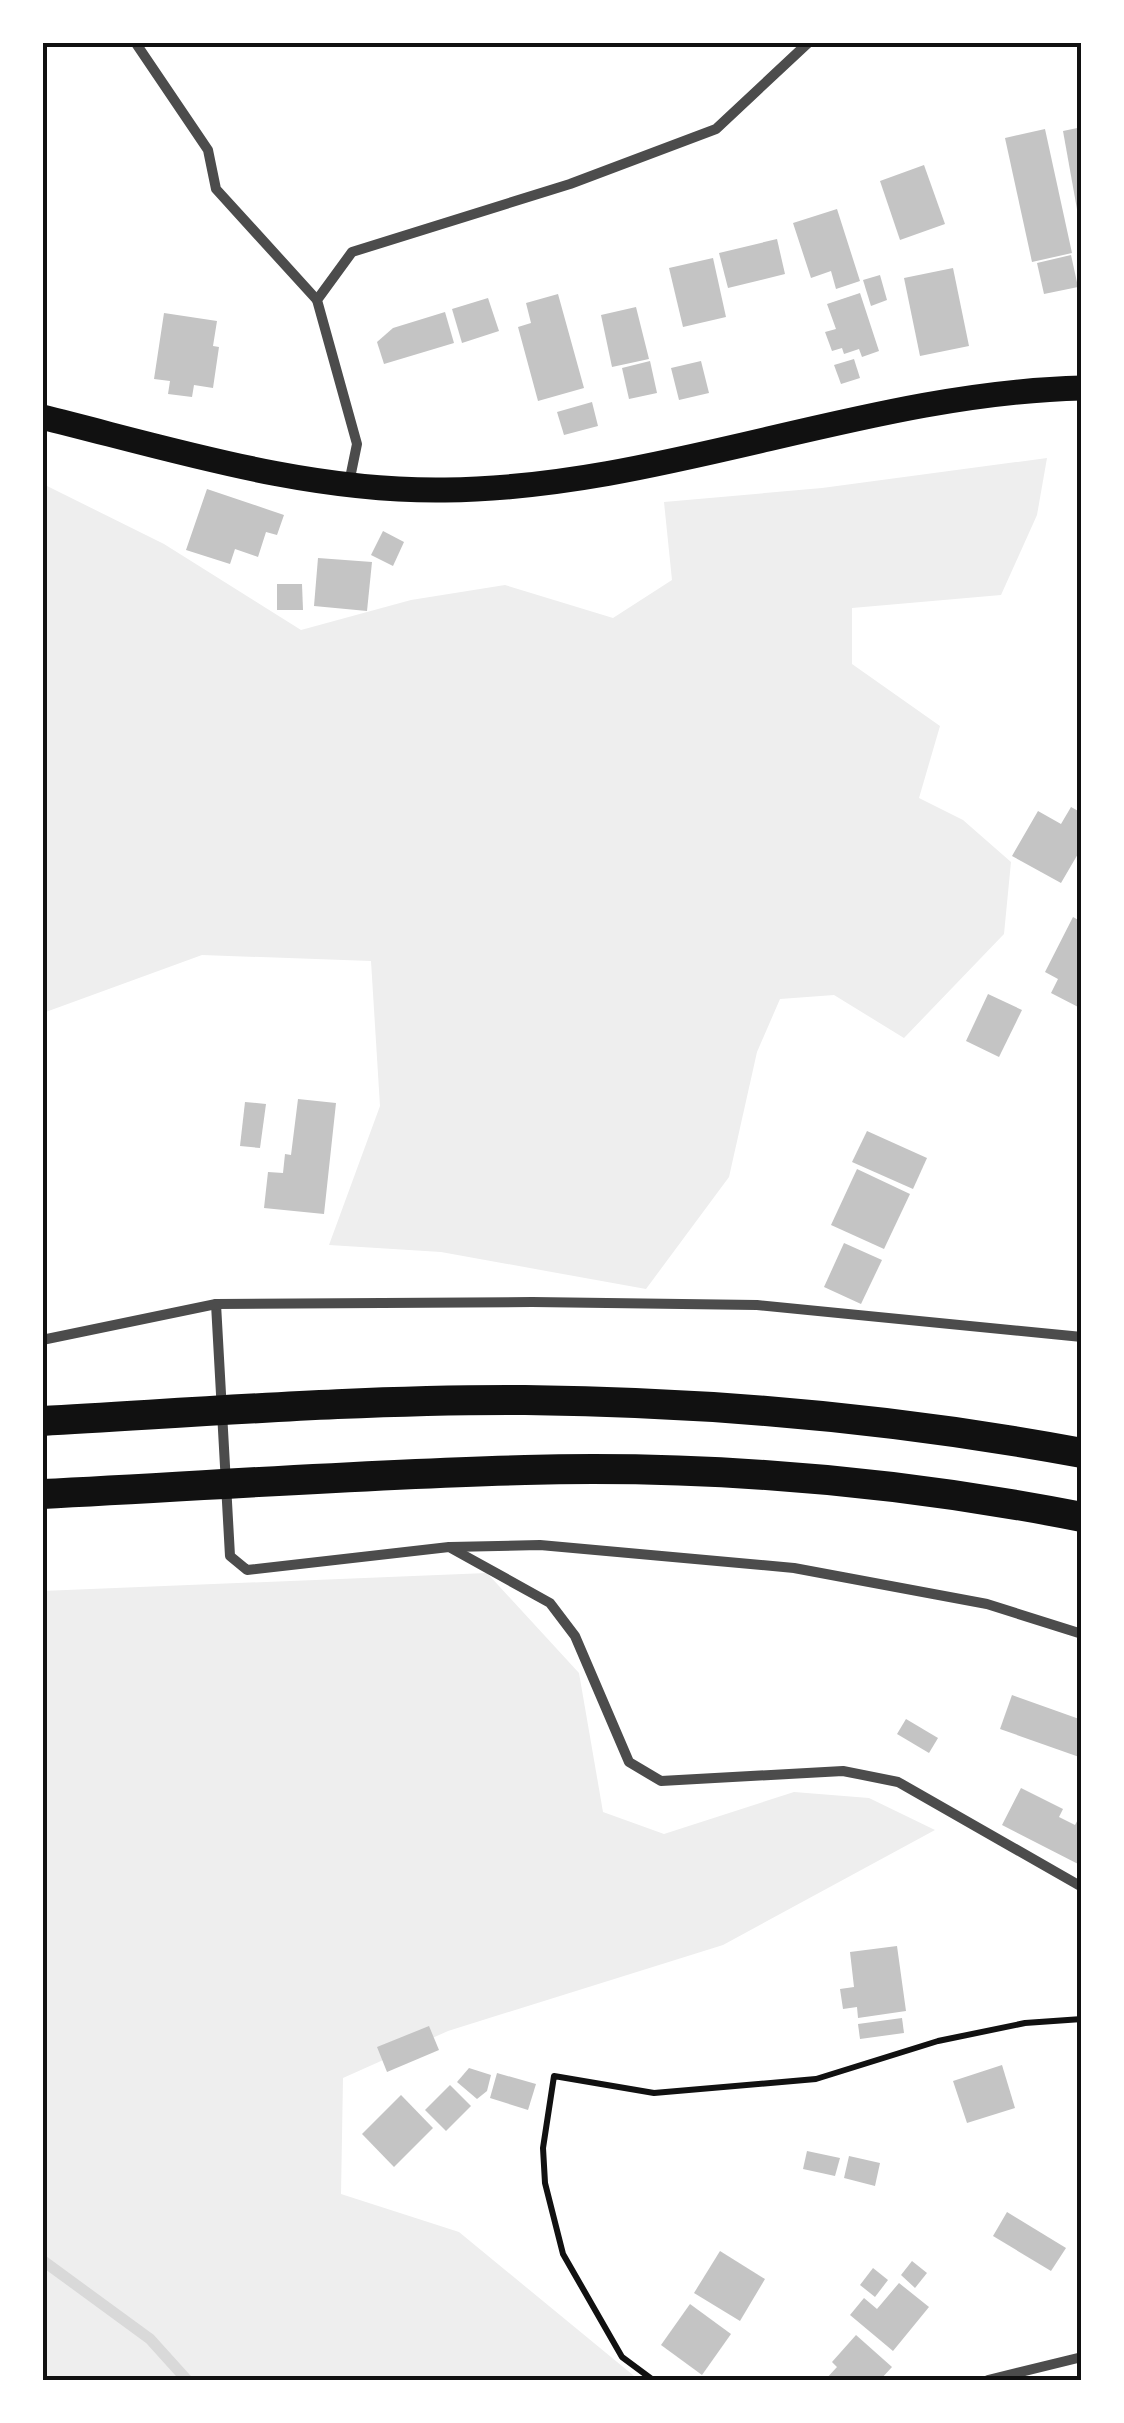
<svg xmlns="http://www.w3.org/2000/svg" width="1124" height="2423" font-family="Commissioner,sans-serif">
  <rect width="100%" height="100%" fill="#fff"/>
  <g fill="#eee">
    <path d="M1047,458L1037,515L1001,595L852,608V664L940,726L919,798L963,820L1011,862L1004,934L904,1038L834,995L780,999L757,1052L729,1177L646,1289L441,1252L329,1245L380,1106L371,961L202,955L43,1013V484L164,544L301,630L411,600L505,585L613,618L672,580L664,502L822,488Z"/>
    <path d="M487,1573L579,1673L603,1812L664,1834L794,1792L869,1798L935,1830L723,1945L448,2031L343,2078L341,2194L459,2232L639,2380H43L42,1591Z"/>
  </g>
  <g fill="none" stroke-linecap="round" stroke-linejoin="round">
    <path stroke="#d9d9d9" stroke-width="11" d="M42,2260L150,2339L187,2380"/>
  </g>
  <g fill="#c4c4c4">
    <path d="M1082,127V225L1080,226L1063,131Z"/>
    <path d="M1045,129L1072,253L1032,262L1005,138Z"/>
    <path d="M924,165L945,224L900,240L880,181Z"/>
    <path d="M837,209L860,281L836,289L831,271L811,278L793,223Z"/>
    <path d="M777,239L785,274L728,288L719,253Z"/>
    <path d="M1071,255L1078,287L1044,294L1037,263Z"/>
    <path d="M713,258L726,317L683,327L669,268Z"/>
    <path d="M953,268L969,346L920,356L904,278Z"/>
    <path d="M880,275L887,300L871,306L863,280Z"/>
    <path d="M860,293L879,351L862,357L859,349L844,354L842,348L832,351L825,332L836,329L827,304Z"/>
    <path d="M558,294L584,388L538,401L518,327L531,323L526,303Z"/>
    <path d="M488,298L499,331L462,343L452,309Z"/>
    <path d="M636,307L649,359L612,367L601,315Z"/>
    <path d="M445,312L454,343L384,364L377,342L393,328Z"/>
    <path d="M164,313L217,321L213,346L219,347L213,388L194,385L192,397L168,394L170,381L154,379Z"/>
    <path d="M854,359L860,378L841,384L834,365Z"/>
    <path d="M650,361L657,393L629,399L622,368Z"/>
    <path d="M701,361L709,393L679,400L671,368Z"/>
    <path d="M592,402L598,426L564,435L557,412Z"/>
    <path d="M207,489L284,515L277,535L266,532L258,557L235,549L230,564L186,550Z"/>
    <path d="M383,531L404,542L393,566L371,555Z"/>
    <path d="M318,558L372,562L367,611L314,606Z"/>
    <path d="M277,584H302L303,610H277Z"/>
    <path d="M1071,807L1082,813V847L1061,883L1012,856L1038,811L1061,824Z"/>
    <path d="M1073,917L1082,922V1009L1051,993L1058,979L1045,972Z"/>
    <path d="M988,994L1022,1010L999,1057L966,1041Z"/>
    <path d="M298,1099L336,1103L324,1214L264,1208L268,1172L283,1173L285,1154L291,1155Z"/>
    <path d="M245,1102L266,1104L260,1148L240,1146Z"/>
    <path d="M867,1131L927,1158L913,1189L852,1162Z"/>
    <path d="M857,1169L910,1194L884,1249L831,1225Z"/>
    <path d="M844,1243L882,1260L861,1304L824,1287Z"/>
    <path d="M1012,1695L1082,1720V1758L1000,1729Z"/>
    <path d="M906,1719L938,1738L929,1753L897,1734Z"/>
    <path d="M1021,1788L1063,1809L1059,1817L1075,1825L1082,1812V1866L1002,1825Z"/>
    <path d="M897,1946L906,2011L858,2018L857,2007L843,2009L840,1989L854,1987L850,1952Z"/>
    <path d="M902,2018L904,2033L860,2039L858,2024Z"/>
    <path d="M429,2026L439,2050L387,2072L377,2047Z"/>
    <path d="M1002,2065L1015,2108L967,2123L953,2081Z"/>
    <path d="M469,2068L491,2075L487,2091L477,2099L457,2082Z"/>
    <path d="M497,2073L536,2084L528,2110L490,2098Z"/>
    <path d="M450,2085L471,2106L446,2131L425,2110Z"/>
    <path d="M401,2095L433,2128L394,2167L362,2134Z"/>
    <path d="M807,2151L840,2158L835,2176L803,2169Z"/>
    <path d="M849,2156L880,2163L875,2186L844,2178Z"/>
    <path d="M1007,2212L1066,2248L1051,2271L993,2236Z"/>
    <path d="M720,2251L765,2279L740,2321L694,2293Z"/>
    <path d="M912,2261L927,2273L915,2288L901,2275Z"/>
    <path d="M873,2268L888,2280L875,2297L860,2285Z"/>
    <path d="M899,2283L929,2307L893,2351L850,2315L864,2298L877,2309Z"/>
    <path d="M690,2304L731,2334L702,2375L661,2345Z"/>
    <path d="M856,2335L892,2367L880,2380H825L837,2367L832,2362Z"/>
  </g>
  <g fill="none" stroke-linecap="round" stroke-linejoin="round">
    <path stroke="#111" stroke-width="6" d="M653,2380L622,2357L563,2254L545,2183L543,2148L554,2076L654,2093L816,2079L938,2041L1025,2023L1082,2019"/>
    <g stroke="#4c4c4c" stroke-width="10">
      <path d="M135,42L208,150L216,189L317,300"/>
      <path d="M349,483L357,444L317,300L352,252L570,184L716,129L809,42"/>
      <path d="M216,1304L230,1556L247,1570L449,1547L550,1603L575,1636L629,1762L661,1781L843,1771L898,1782L1082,1887"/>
      <path d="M42,1340L216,1304L532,1302L757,1305L1082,1337"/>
      <path d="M450,1547L540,1545L794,1568L987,1604L1082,1634"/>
      <path d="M988,2380L1082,2357"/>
    </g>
    <path stroke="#111" stroke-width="25" d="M42,417C175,450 307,492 445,490C661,488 866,393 1082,388"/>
    <g stroke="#111" stroke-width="30">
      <path d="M42,1421C203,1412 364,1399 525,1400C710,1402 900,1419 1082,1453"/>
      <path d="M42,1494C203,1486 365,1474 525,1470C711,1465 899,1481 1082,1517"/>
    </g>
  </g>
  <rect width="1124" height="2423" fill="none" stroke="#ffffff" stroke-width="90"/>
  <rect x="45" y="45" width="1034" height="2333" fill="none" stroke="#111" stroke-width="4"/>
</svg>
